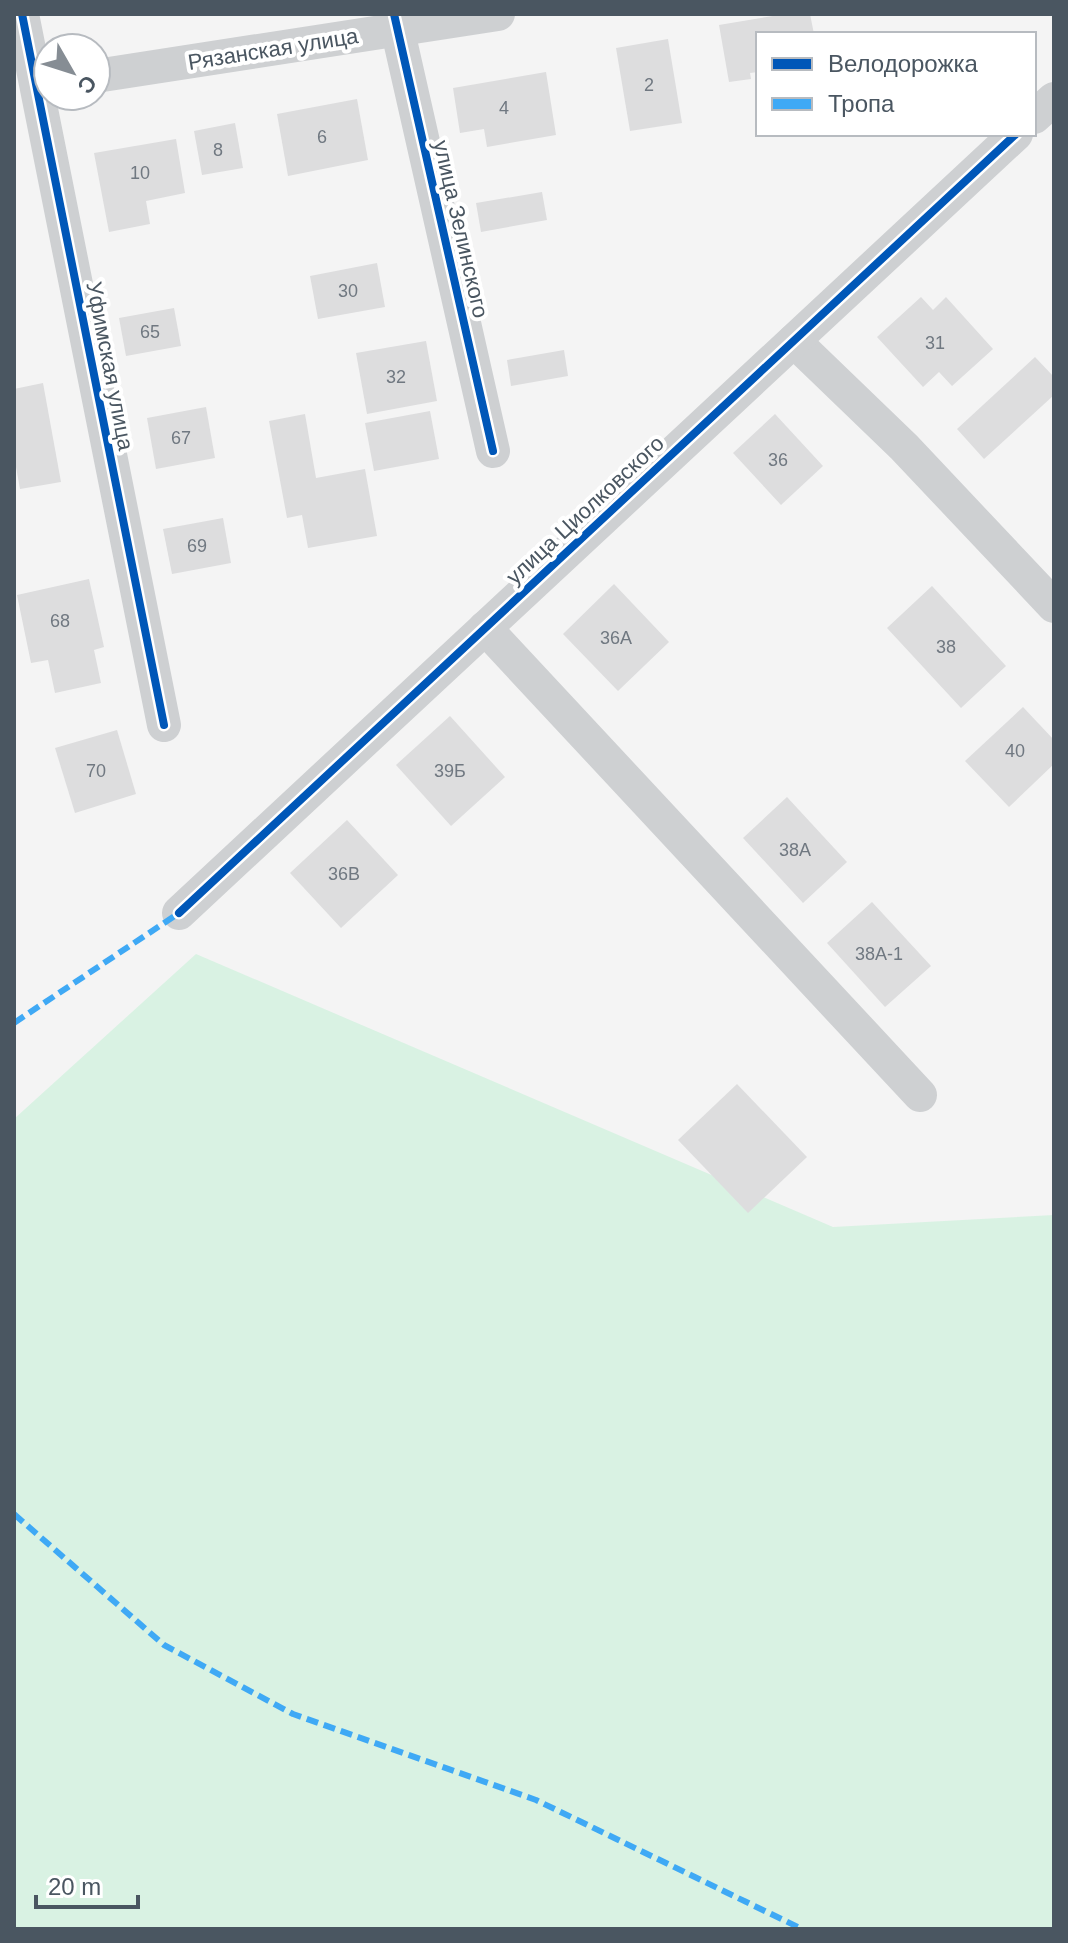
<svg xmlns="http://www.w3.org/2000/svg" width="1068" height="1943" font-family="Arial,sans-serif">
  <rect width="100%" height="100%" fill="#f4f4f4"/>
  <path fill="#d9f2e3" d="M196,954L833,1227L1054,1215V1929H14V1119Z"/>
  <g fill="#ddddde">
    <path d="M785,14H810L814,34H758V72L750,73L751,79L729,82L719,25Z"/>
    <path d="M668,39L682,123L630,131L616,48Z"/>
    <path d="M546,72L556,135L487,147L484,129L460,133L453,88Z"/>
    <path d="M357,99L368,160L288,176L277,114Z"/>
    <path d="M235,123L243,168L202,175L194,131Z"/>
    <path d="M176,139L185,193L146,201L150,224L109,232L94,153Z"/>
    <path d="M542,192L547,220L481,232L476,203Z"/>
    <path d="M377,263L385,307L318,319L310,276Z"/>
    <path d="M921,297L933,310L946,297L993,349L952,386L939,372L923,387L877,337Z"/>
    <path d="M174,308L181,346L126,356L119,318Z"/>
    <path d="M426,341L437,401L367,414L356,353Z"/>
    <path d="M564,350L568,376L511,386L507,360Z"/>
    <path d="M1035,357L1054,377V395L984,459L957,429Z"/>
    <path d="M43,383L61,482L20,489L14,456V389Z"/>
    <path d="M206,407L215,458L156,469L147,418Z"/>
    <path d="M430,411L439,459L374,471L365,423Z"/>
    <path d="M305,414L316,478L365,469L377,536L308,548L302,515L287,518L269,421Z"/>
    <path d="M775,414L823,466L781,505L733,453Z"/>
    <path d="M223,518L231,563L172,574L163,529Z"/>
    <path d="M89,579L104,647L94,650L101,683L55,693L48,660L31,663L17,595Z"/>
    <path d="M614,584L669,642L618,691L563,634Z"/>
    <path d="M932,586L1006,666L961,708L887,628Z"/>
    <path d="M1023,707L1054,740V764L1009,807L965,761Z"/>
    <path d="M450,716L505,777L451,826L396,765Z"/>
    <path d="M117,730L136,794L75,813L55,748Z"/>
    <path d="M787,797L847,862L803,903L743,838Z"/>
    <path d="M347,820L398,875L341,928L290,873Z"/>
    <path d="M872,902L931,966L885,1007L827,943Z"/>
    <path d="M737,1084L807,1157L748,1213L678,1140Z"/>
  </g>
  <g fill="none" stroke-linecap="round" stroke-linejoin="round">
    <g stroke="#ced0d2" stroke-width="34">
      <path d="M22,14L164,725"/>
      <path d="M394,14L493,451"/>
      <path d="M96,76L498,14"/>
      <path d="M1034,117L1054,99"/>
      <path d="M794,341L904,447L1054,606"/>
      <path d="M485,628L920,1095"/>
      <path d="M179,913L1016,134"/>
    </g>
    <g stroke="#3fa9f5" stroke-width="6" stroke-dasharray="12 6" stroke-linecap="butt">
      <path d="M14,1023L179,913"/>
      <path d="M14,1514L164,1645L293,1714L536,1800L802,1929"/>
    </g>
    <defs>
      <g id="cycleway">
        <path d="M22,14L164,725"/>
        <path d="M394,14L493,451"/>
        <path d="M179,913L1016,134"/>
      </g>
    </defs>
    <use href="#cycleway" stroke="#fff" stroke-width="13"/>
    <use href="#cycleway" stroke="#0057b8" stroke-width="8"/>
  </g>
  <g text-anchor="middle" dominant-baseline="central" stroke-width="8" stroke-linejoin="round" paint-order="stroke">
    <g font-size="18" fill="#707881">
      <text x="649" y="85">2</text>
      <text x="504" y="108">4</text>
      <text x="322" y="137">6</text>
      <text x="218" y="150">8</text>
      <text x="140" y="173">10</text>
      <text x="348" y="291">30</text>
      <text x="150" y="332">65</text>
      <text x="935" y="343">31</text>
      <text x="396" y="377">32</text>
      <text x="181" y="438">67</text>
      <text x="778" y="460">36</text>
      <text x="197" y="546">69</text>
      <text x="60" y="621">68</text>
      <text x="616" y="638">36А</text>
      <text x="946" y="647">38</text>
      <text x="1015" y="751">40</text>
      <text x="96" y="771">70</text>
      <text x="450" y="771">39Б</text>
      <text x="795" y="850">38А</text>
      <text x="344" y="874">36В</text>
      <text x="879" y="954">38А-1</text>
    </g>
    <g font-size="22" fill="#4a5661" stroke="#fff">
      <text transform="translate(273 49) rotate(-9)">Рязанская улица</text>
      <text transform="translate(461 229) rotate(77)">улица Зелинского</text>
      <text transform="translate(110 366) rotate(79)">Уфимская улица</text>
      <text transform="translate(585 510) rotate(-43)">улица Циолковского</text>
    </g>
  </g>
  <rect width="1068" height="1943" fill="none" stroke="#4a5661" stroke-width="32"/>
  <rect x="756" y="32" width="280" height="104" fill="#ffffff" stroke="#b7bbc0" stroke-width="2"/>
  <rect x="772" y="58" width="40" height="12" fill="#0057b8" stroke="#b7bbc0" stroke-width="2"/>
  <text x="828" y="72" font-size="24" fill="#4a5661">Велодорожка</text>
  <rect x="772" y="98" width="40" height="12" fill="#3fa9f5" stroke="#b7bbc0" stroke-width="2"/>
  <text x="828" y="112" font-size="24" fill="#4a5661">Тропа</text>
  <g transform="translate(72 72) rotate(129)"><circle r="38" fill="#ffffff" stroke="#b7bbc0" stroke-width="2"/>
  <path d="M0-6L14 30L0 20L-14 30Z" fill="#868d94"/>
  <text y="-12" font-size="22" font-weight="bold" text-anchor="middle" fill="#4a5661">С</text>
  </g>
  <path d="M36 1895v12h102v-12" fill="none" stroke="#4a5661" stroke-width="4"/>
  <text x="48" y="1895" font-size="24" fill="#4a5661" stroke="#ffffff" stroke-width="6" paint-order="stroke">20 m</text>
</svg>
